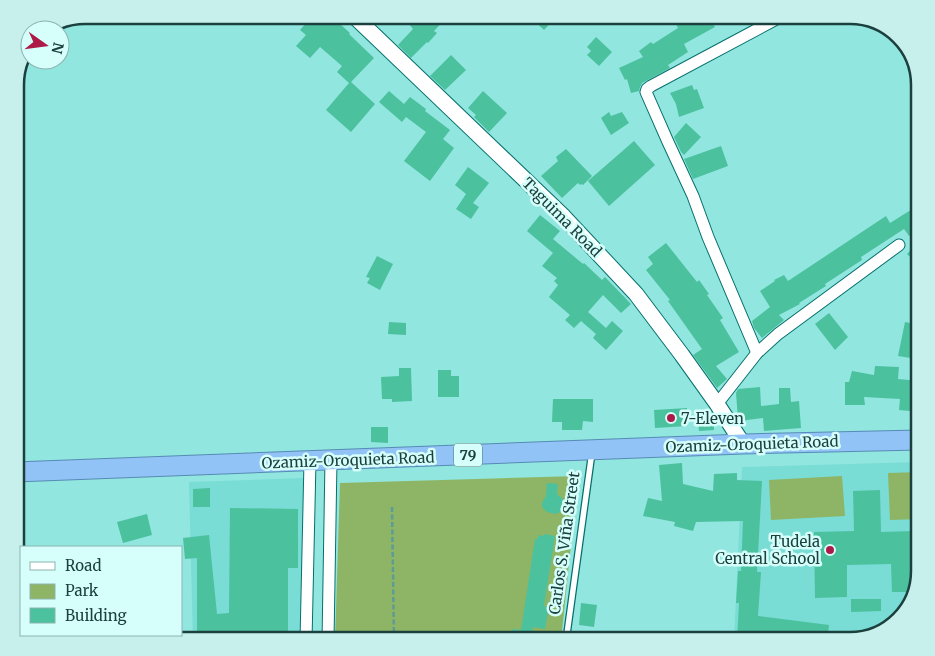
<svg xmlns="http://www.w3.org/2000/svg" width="935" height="656" font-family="Merriweather,serif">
  <rect width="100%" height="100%" fill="#91e6e0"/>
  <g fill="#79dcd5">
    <path d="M920,462V572L906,614L881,634L850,641H734L742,467Z"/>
    <path d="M304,478V641H193L189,482Z"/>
  </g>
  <g fill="#8eb565">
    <path d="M920,472V519L890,520L888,473Z"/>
    <path d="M578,476L561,641H335L340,483Z"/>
    <path d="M842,476L845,516L771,520L769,480Z"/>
  </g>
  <g fill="#4cc19e">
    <path d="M313,15H330L350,33L349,34L374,58L351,82L375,104L351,132L326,110L349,83L337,72L342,66L320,47L310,58L296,46L306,35L300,30Z"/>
    <path d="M418,15H449L434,31L437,33L428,43L427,42L411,58L398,45L413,29L409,24Z"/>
    <path d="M528,15H558L544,30Z"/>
    <path d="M684,15H735L736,16L713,24L715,27L684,44L688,52L668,65L670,68L642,83L640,87L639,91L631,93L627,79L625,80L619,68L643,57L639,51L651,42L653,44L678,28L674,20Z"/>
    <path d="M596,37L612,52L599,66L587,55L591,51L587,47Z"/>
    <path d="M451,55L466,70L445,90L430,76Z"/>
    <path d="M692,85L694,90L697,89L704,108L679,117L676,104L670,93Z"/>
    <path d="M389,91L404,104L410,97L426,109L425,111L450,130L443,139L454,148L430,181L404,161L426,132L406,117L402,122L379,102Z"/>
    <path d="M483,91L507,113L489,132L474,117L476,115L468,108Z"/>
    <path d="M609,112L611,116L622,112L629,123L611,135L601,118Z"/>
    <path d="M686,123L701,137L684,155L681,152L674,137Z"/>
    <path d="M634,141L655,165L609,206L588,181Z"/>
    <path d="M721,146L728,166L693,179L684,159Z"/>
    <path d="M566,149L592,176L583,185L581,184L580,185L578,183L562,198L541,176L558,161L556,157Z"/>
    <path d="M468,167L489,183L473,203L479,207L471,219L456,209L466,194L455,185Z"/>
    <path d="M914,208L920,217V229L909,236L904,229L861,257L862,260L825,284L826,286L799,303L800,304L779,315L784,320L762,338L754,328L752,321L770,307L760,291L775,281L774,280L784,275L788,281L886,216L890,223Z"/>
    <path d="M540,215L560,231L553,239L583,264L584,263L602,280L605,277L631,304L621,313L603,295L588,312L606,328L612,321L623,331L606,350L593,338L596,334L581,321L574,328L565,320L570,315L549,297L558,285L554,281L557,278L542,266L553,253L527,231Z"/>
    <path d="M920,240V266L907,254Z"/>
    <path d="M666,243L697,282L699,280L709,294L707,295L723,318L720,320L739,352L716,366L727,379L717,388L693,355L702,349L668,301L670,300L646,270L653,264L648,257Z"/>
    <path d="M377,256L393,264L380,290L367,283L370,278L366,277Z"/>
    <path d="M829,313L848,337L835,350L815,324Z"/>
    <path d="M389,322L406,323V335L388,334Z"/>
    <path d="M905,322L920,325V342L917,359L898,356Z"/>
    <path d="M875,366L899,367L898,379L920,381V412L899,410L900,399L864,397L865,405H845V382H849L852,371L874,375Z"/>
    <path d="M399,368H411L412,401L392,402V399H382L381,377L399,376Z"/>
    <path d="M438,370H451V376H459V397H438Z"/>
    <path d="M760,387L761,406L779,404V388H790L791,402L799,401L801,428L764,431L763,418L739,421L738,419L736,393L738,389Z"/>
    <path d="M553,399H593V422L583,421L582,430H562V422H552Z"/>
    <path d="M687,408L688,426L655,428L654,410Z"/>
    <path d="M714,417V430L699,431L698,418Z"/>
    <path d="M371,427H388V443L371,442Z"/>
    <path d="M682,463L683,484L713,491L714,474L737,473V480L762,481L757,572H761L758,616L829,625L827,641H796L758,636L757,641H737L739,603H736L738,571H741L743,521L696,522L693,531L674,526L675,522L643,516L648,498L662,501L659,465Z"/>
    <path d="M547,483L558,484L557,494L563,499L562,508L560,512L556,514L547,512L542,507V503L546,496Z"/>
    <path d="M210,488V507H193V489Z"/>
    <path d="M880,490L881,532L915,531L916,584L913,592H892L891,564L847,565V597L815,598L814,532L854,531L853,491Z"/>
    <path d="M230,508L298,509V568H288V641H197V558L185,559L183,538L209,535L217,614L229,613Z"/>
    <path d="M147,514L152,535L123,543L117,522Z"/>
    <path d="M544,534L555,536L544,606L549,607L545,629L533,627L532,641H510L512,629L521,630L535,539H538V535L544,536Z"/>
    <path d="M851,599H881V611L851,612Z"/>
    <path d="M581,603L597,605L594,627L579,625Z"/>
  </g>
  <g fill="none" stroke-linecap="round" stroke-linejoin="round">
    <defs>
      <path id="service" d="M566,641L592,452"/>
      <g id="minor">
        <path d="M757,353L708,237L693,196L668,142L646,92L647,89L651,86L784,15"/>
        <path d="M717,404L757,353L778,334L899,245"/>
        <path d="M306,641L310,461"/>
        <path d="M328,641L331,460"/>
      </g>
      <path id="tertiary" d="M353,15L564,217L636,294L682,355L717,404L743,444"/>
      <path id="trunk" d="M15,472L743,444L920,440"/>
    </defs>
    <use href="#service" stroke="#06706c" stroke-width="8"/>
    <use href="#minor" stroke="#06706c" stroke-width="13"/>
    <use href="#tertiary" stroke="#06706c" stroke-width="17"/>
    <use href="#trunk" stroke="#578bb4" stroke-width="21"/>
    <path stroke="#5c9b96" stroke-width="2.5" stroke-dasharray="5 2.5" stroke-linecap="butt" d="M392,507L394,641"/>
    <use href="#service" stroke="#fff" stroke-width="5.5"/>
    <use href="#minor" stroke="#fff" stroke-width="11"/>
    <use href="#tertiary" stroke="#fff" stroke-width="15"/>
    <use href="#trunk" stroke="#92c3f6" stroke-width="19"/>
  </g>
  <g fill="#ad1a48" stroke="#d6fffb" stroke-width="2">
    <circle cx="671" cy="418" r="5"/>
    <circle cx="830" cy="550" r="5"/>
  </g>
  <g text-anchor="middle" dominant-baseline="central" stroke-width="5" stroke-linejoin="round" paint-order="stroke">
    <rect fill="#d6fffb" stroke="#547977" stroke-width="1" x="454" y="443.5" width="28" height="23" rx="4"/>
    <g font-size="14" font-weight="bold" fill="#1c403e">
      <text x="468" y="455">79</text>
    </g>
    <g font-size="15" fill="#1c403e" stroke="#d6fffb">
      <text transform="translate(562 217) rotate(45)">Taguima Road</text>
      <text transform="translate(752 444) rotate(-2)">Ozamiz-Oroquieta Road</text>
      <text transform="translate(348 460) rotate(-2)">Ozamiz-Oroquieta Road</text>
      <text transform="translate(564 543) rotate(-82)">Carlos S. Viña Street</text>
    </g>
    <g font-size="15" fill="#1c403e" stroke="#d6fffb" text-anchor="start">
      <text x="681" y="418">7-Eleven</text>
      <text x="820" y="541" text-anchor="end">Tudela<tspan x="820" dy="17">Central School</tspan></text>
    </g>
  </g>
  <path d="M0 0H935V656H0ZM85 24H850A61 61 0 0 1 911 85V571A61 61 0 0 1 850 632H85A61 61 0 0 1 24 571V85A61 61 0 0 1 85 24Z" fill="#c7f0ec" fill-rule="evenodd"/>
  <path fill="none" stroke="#1c403e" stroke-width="2.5" d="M85 24H850A61 61 0 0 1 911 85V571A61 61 0 0 1 850 632H85A61 61 0 0 1 24 571V85A61 61 0 0 1 85 24Z"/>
  <rect x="20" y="546" width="162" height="90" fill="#d6fffb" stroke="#8cb3af"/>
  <rect x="30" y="562" width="25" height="8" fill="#ffffff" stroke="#8cb3af"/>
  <text x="65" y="571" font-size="15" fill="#1c403e">Road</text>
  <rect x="30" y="584" width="25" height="15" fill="#8eb565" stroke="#8cb3af"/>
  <text x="65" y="596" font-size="15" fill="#1c403e">Park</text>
  <rect x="30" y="608" width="25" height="15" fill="#4cc19e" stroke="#8cb3af"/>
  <text x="65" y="621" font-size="15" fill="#1c403e">Building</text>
  <g transform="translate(45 45) rotate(104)"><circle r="24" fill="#d6fffb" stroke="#8cb3af"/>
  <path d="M0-4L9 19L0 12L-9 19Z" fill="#ad1a48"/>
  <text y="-8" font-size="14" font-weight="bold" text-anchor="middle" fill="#1c403e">N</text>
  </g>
</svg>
